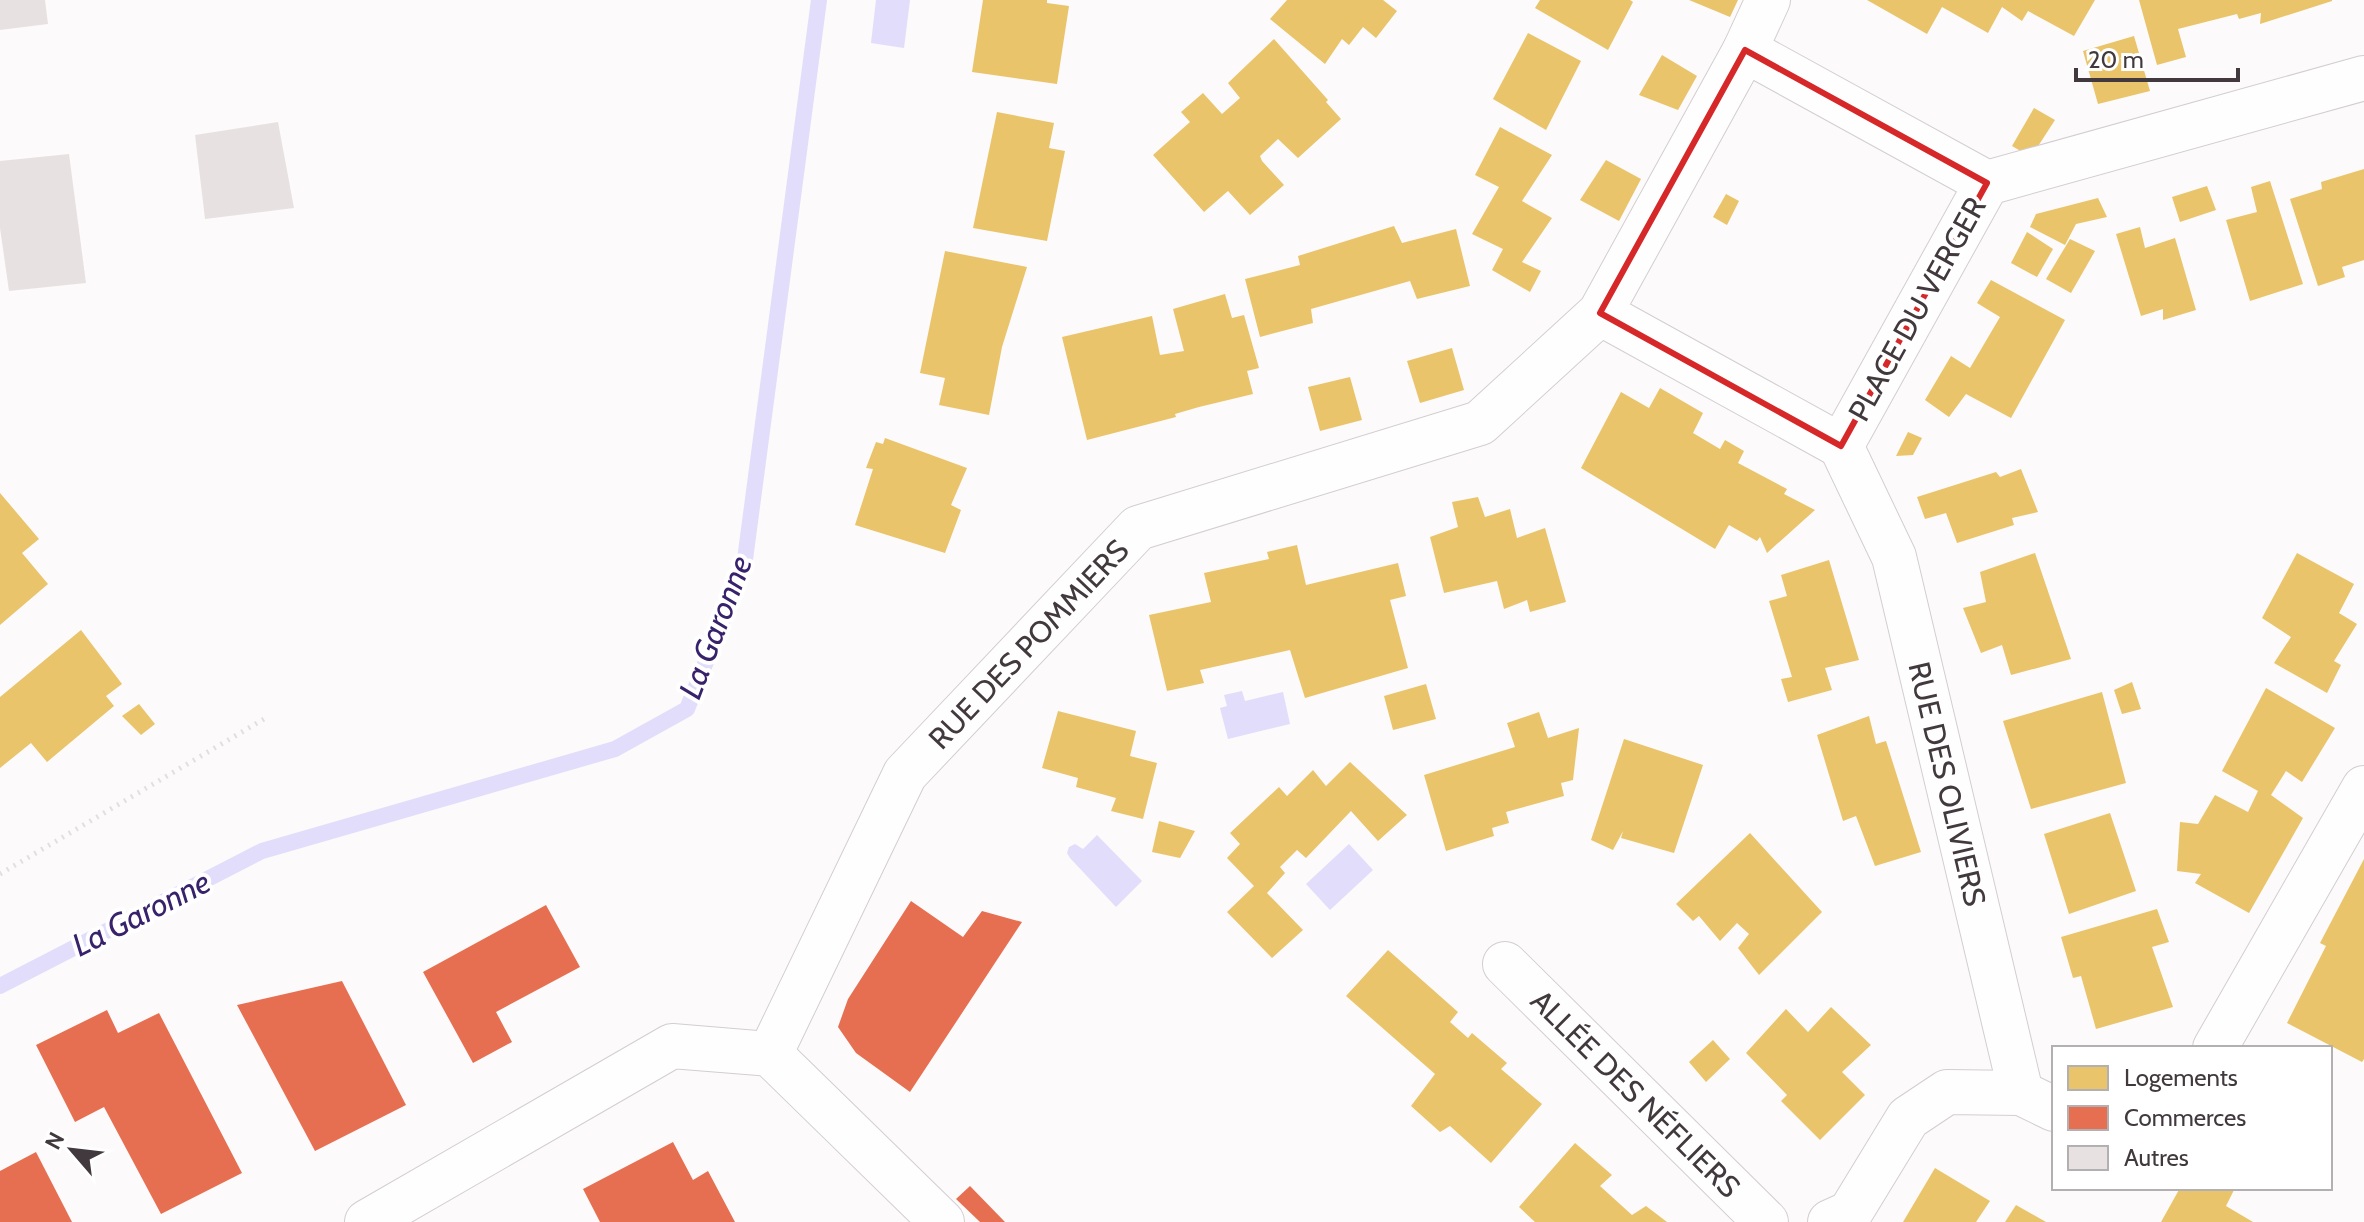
<svg xmlns="http://www.w3.org/2000/svg" width="2364" height="1222" font-family="Cabin,sans-serif">
  <rect width="100%" height="100%" fill="#fcfafb"/>
  <g fill="#e2ddfa">
    <path d="M876,0H910L904,48L871,43Z"/>
    <path d="M1242,691L1245,701L1283,692L1290,724L1228,739L1220,708L1227,706L1224,695Z"/>
    <path d="M1097,835L1142,881L1116,907L1070,858L1067,853L1069,847L1075,844L1083,849Z"/>
    <path d="M1349,844L1373,870L1330,910L1306,884Z"/>
  </g>
  <g fill="#e9c46a">
    <path d="M983,0H1047V3L1069,6L1057,84L972,72Z"/>
    <path d="M1287,0H1383L1397,11L1376,38L1363,27L1349,45L1342,39L1325,64L1270,19Z"/>
    <path d="M1540,0H1630L1633,2L1608,50L1535,8Z"/>
    <path d="M1689,0H1738L1730,17Z"/>
    <path d="M1867,0H2095L2074,36L2028,11L2022,21L2002,7L1988,33L1942,7L1927,34Z"/>
    <path d="M2139,0H2332V1L2260,24L2261,13L2239,19L2237,14L2178,29L2186,57L2157,65Z"/>
    <path d="M1528,33L1581,61L1546,130L1493,99Z"/>
    <path d="M2134,36L2150,91L2098,104L2083,51Z"/>
    <path d="M1274,39L1328,100L1326,102L1341,119L1298,158L1278,139L1260,156L1262,161L1284,185L1250,215L1228,191L1204,212L1153,155L1190,122L1181,112L1203,93L1222,114L1240,98L1228,83Z"/>
    <path d="M1662,55L1697,76L1678,110L1639,95Z"/>
    <path d="M2034,108L2055,120L2031,157L2012,146Z"/>
    <path d="M997,112L1054,123L1049,148L1065,151L1047,241L973,228Z"/>
    <path d="M1500,127L1552,155L1522,201L1552,218L1522,262L1541,271L1530,292L1492,270L1503,249L1472,234L1499,187L1475,175Z"/>
    <path d="M1606,160L1641,179L1619,221L1580,200Z"/>
    <path d="M2364,169V260L2342,267L2345,277L2318,286L2290,199L2322,189L2321,182Z"/>
    <path d="M2270,181L2303,284L2250,301L2226,220L2257,212L2251,187Z"/>
    <path d="M2207,186L2216,210L2180,222L2172,197Z"/>
    <path d="M1726,194L1739,201L1727,225L1713,217Z"/>
    <path d="M2098,198L2107,217L2076,224L2065,245L2030,227L2036,214Z"/>
    <path d="M1394,226L1402,243L1456,229L1470,286L1417,299L1410,281L1311,309L1313,323L1260,337L1245,279L1300,265L1298,256Z"/>
    <path d="M2140,227L2145,248L2175,238L2196,310L2163,320V309L2141,316L2116,234Z"/>
    <path d="M2027,232L2053,249L2037,277L2011,263Z"/>
    <path d="M2070,239L2095,251L2071,293L2046,279Z"/>
    <path d="M945,251L1027,267L1002,347L989,415L939,405L945,378L920,373Z"/>
    <path d="M1991,280L2065,320L2011,418L1966,394L1949,417L1925,400L1951,356L1970,368L2000,317L1977,303Z"/>
    <path d="M1225,294L1232,318L1244,315L1259,368L1247,371L1253,394L1199,407L1175,414L1176,417L1087,440L1062,337L1152,316L1160,355L1184,351L1173,309Z"/>
    <path d="M1452,348L1464,390L1420,403L1407,361Z"/>
    <path d="M1350,377L1362,420L1320,431L1308,387Z"/>
    <path d="M1660,388L1703,413L1693,433L1720,449L1725,440L1744,451L1738,463L1787,489L1784,494L1815,510L1767,553L1760,537L1757,541L1729,525L1715,549L1581,468L1621,392L1649,408Z"/>
    <path d="M1908,432L1922,438L1913,455L1896,456Z"/>
    <path d="M885,438L967,468L951,505L961,510L945,553L855,525L873,469L866,468L876,442L883,444Z"/>
    <path d="M2021,469L2038,512L2012,518L2014,525L1957,543L1946,513L1925,519L1917,497L1996,472L2000,477Z"/>
    <path d="M0,493L39,539L22,553L48,584L0,625Z"/>
    <path d="M1478,497L1485,517L1510,509L1517,538L1545,528L1566,602L1530,612L1527,600L1504,609L1497,581L1444,593L1430,537L1458,527L1452,502Z"/>
    <path d="M1297,545L1306,585L1398,563L1406,596L1390,600L1408,668L1305,698L1290,650L1200,670L1204,683L1167,691L1149,615L1211,602L1204,573L1269,559L1267,552Z"/>
    <path d="M2035,553L2071,659L2011,675L2002,645L1981,653L1963,608L1986,602L1980,572Z"/>
    <path d="M2297,553L2354,584L2339,613L2357,624L2334,661L2341,665L2327,693L2274,663L2291,637L2262,618Z"/>
    <path d="M1829,560L1859,660L1825,668L1832,690L1788,702L1781,679L1792,677L1769,601L1787,596L1781,575Z"/>
    <path d="M81,630L122,684L106,696L114,706L47,762L31,743L0,768V697Z"/>
    <path d="M2132,682L2141,709L2122,714L2114,690Z"/>
    <path d="M1426,684L1436,719L1393,730L1384,696Z"/>
    <path d="M2266,688L2335,728L2302,782L2286,771L2271,795L2303,818L2249,913L2195,883L2201,874L2177,871L2180,822L2198,824L2215,795L2248,812L2258,791L2222,771Z"/>
    <path d="M2102,692L2126,783L2031,809L2003,721Z"/>
    <path d="M139,704L155,724L141,735L122,716Z"/>
    <path d="M1058,711L1136,731L1130,756L1157,763L1143,819L1111,811L1116,798L1076,787L1078,778L1042,768Z"/>
    <path d="M1539,712L1548,738L1579,728L1573,780L1561,783L1564,796L1506,812L1509,823L1492,828L1494,836L1446,851L1424,775L1515,747L1507,723Z"/>
    <path d="M1869,716L1876,744L1886,741L1921,852L1875,866L1856,816L1843,821L1817,735Z"/>
    <path d="M1624,739L1703,765L1674,853L1621,838L1623,831L1613,850L1591,840Z"/>
    <path d="M1350,762L1407,815L1378,841L1351,811L1306,858L1297,850L1280,867L1285,873L1267,893L1303,930L1272,958L1227,912L1254,886L1227,858L1240,844L1230,833L1279,787L1287,796L1313,770L1326,786Z"/>
    <path d="M2110,813L2136,891L2069,914L2044,834Z"/>
    <path d="M1159,821L1195,831L1180,858L1152,852Z"/>
    <path d="M1750,833L1822,912L1759,975L1738,948L1749,934L1737,923L1720,941L1699,916L1693,921L1676,904Z"/>
    <path d="M2364,859V1059L2362,1062L2287,1023L2326,946L2320,943Z"/>
    <path d="M2157,909L2169,942L2152,947L2173,1007L2096,1029L2081,976L2073,978L2061,937Z"/>
    <path d="M1388,950L1458,1012L1450,1022L1468,1038L1472,1033L1507,1063L1501,1069L1542,1104L1491,1163L1450,1126L1440,1132L1411,1106L1435,1074L1346,996Z"/>
    <path d="M1831,1007L1871,1045L1842,1072L1865,1095L1820,1140L1781,1101L1787,1095L1746,1053L1786,1009L1808,1032Z"/>
    <path d="M1713,1040L1730,1059L1706,1082L1689,1062Z"/>
    <path d="M1575,1143L1612,1175L1600,1186L1632,1215L1646,1206L1667,1222H1535L1519,1207Z"/>
    <path d="M1935,1168L1990,1201L1976,1222H1903Z"/>
    <path d="M2180,1188H2235L2226,1206L2253,1222H2161Z"/>
    <path d="M2016,1205L2046,1222H2005Z"/>
  </g>
  <g fill="#e76f51">
    <path d="M911,901L963,937L982,911L1022,922L910,1092L856,1053L838,1027L848,999Z"/>
    <path d="M546,905L580,967L496,1012L512,1042L473,1063L423,972Z"/>
    <path d="M342,981L406,1105L315,1151L237,1005Z"/>
    <path d="M107,1010L118,1033L159,1013L242,1173L161,1214L104,1107L75,1122L36,1045Z"/>
    <path d="M673,1142L693,1180L708,1171L735,1222H600L583,1189Z"/>
    <path d="M36,1152L72,1222H0V1171Z"/>
    <path d="M970,1186L1005,1222H980L956,1199Z"/>
  </g>
  <g fill="none" stroke-linecap="round" stroke-linejoin="round">
    <path stroke="#e2ddfa" stroke-width="16" d="M0,986L262,851L615,749L687,709L744,567L819,0"/>
  </g>
  <g fill="#e8e1e2">
    <path d="M0,0H45L48,24L0,30Z"/>
    <path d="M278,122L294,208L205,219L195,135Z"/>
    <path d="M69,154L86,283L9,291L0,228V161Z"/>
  </g>
  <g fill="none" stroke-linecap="round" stroke-linejoin="round">
    <defs>
      <g id="minor">
        <path d="M1745,50L1768,0"/>
        <path d="M1987,183L2364,78"/>
        <path id="s1" d="M1841,446L1894,557L2021,1093L2054,1109"/>
        <path id="s2" d="M1505,964L1766,1222"/>
        <path d="M2215,1048L2364,788"/>
        <path id="s3" d="M770,1054L905,774L1138,528L1480,423L1600,313L1745,50L1987,183L1841,446L1600,313"/>
        <path d="M367,1222L672,1046L770,1054L942,1222"/>
        <path d="M1830,1222L1850,1213L1908,1118L1947,1092L2021,1093"/>
      </g>
    </defs>
    <use href="#minor" stroke="#d3ced0" stroke-width="46"/>
    <path stroke="#e1e0e0" stroke-width="5" stroke-dasharray="2 6" stroke-linecap="butt" d="M0,874L264,719"/>
    <use href="#minor" stroke="#fffefe" stroke-width="44"/>
  </g>
  <path fill="none" stroke="#d62828" stroke-width="6" stroke-linejoin="round" d="M1745,50L1987,183L1841,446L1600,313Z"/>
  <g text-anchor="middle" dominant-baseline="central" stroke-width="8" stroke-linejoin="round" paint-order="stroke">
    <g font-size="30" fill="#41393d" stroke="#fff">
      <text transform="translate(1917 309) rotate(-61)">PLACE DU VERGER</text>
      <text stroke="none"><textPath href="#s3" startOffset="490">RUE DES POMMIERS</textPath></text>
      <text stroke="none"><textPath href="#s1" startOffset="356">RUE DES OLIVIERS</textPath></text>
      <text stroke="none"><textPath href="#s2" startOffset="184">ALLÉE DES NÉFLIERS</textPath></text>
    </g>
    <g font-size="32" font-style="italic" fill="#37226b" stroke="#fff">
      <text transform="translate(715 627) rotate(-69)">La Garonne</text>
      <text transform="translate(141 913) rotate(-27)">La Garonne</text>
    </g>
  </g>
  <rect x="2052" y="1046" width="280" height="144" fill="#ffffff" stroke="#b3b0b1" stroke-width="2"/>
  <rect x="2068" y="1066" width="40" height="24" fill="#e9c46a" stroke="#b3b0b1" stroke-width="2"/>
  <text x="2124" y="1086" font-size="24" fill="#41393d">Logements</text>
  <rect x="2068" y="1106" width="40" height="24" fill="#e76f51" stroke="#b3b0b1" stroke-width="2"/>
  <text x="2124" y="1126" font-size="24" fill="#41393d">Commerces</text>
  <rect x="2068" y="1146" width="40" height="24" fill="#e8e1e2" stroke="#b3b0b1" stroke-width="2"/>
  <text x="2124" y="1166" font-size="24" fill="#41393d">Autres</text>
  <g transform="translate(72 1150) rotate(298)" stroke="#ffffff" stroke-width="6" paint-order="stroke">
  <path d="M0-6L14 30L0 20L-14 30Z" fill="#41393d"/>
  <text y="-12" font-size="22" font-weight="bold" text-anchor="middle" fill="#41393d">N</text>
  </g>
  <path d="M2076 68v12h162v-12" fill="none" stroke="#41393d" stroke-width="4"/>
  <text x="2088" y="68" font-size="24" fill="#41393d" stroke="#ffffff" stroke-width="6" paint-order="stroke">20 m</text>
</svg>
